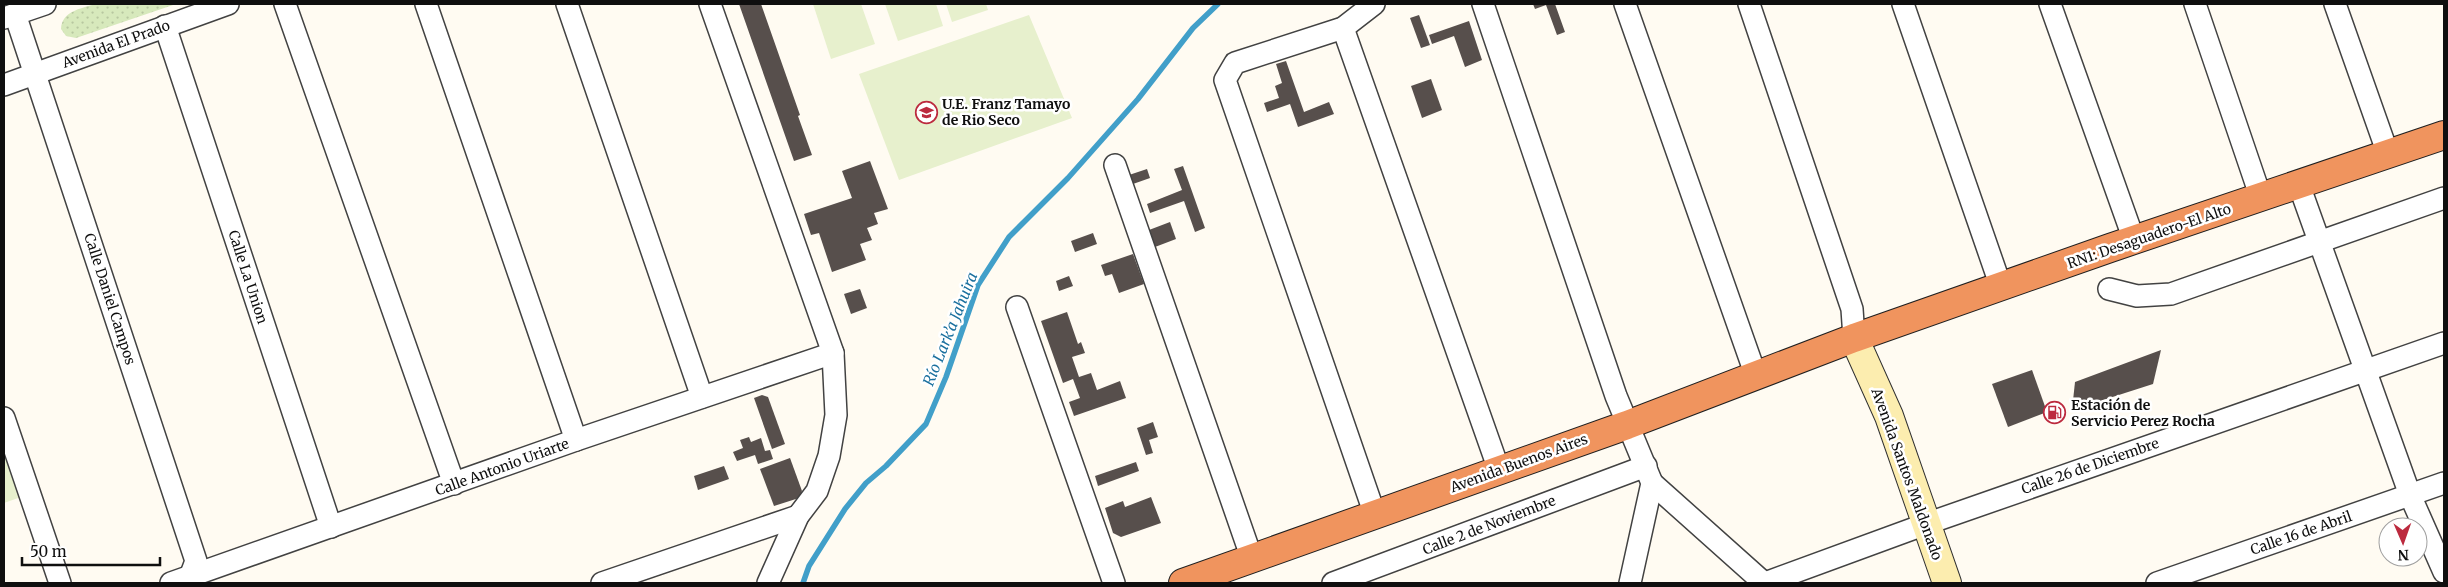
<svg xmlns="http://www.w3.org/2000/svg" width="2448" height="587" font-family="Merriweather,serif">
  <defs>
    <pattern id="grass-dots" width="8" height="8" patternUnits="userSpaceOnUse" patternTransform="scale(1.25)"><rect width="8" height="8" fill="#d7e9bc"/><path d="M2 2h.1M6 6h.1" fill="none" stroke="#b7c7a0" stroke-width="1.8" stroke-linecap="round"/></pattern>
  </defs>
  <rect width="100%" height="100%" fill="#fffbf2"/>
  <path fill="url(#grass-dots)" d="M95,4H176L76,38L66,36L61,29C62,11 80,9 95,4Z"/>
  <g fill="#e7f0cd">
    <path d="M813,4H861L875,44L831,59Z"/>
    <path d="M885,4H936L943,26L898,41Z"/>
    <path d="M946,4H986L988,10L952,22Z"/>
    <path d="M1029,15L1072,118L899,180L859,74Z"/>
    <path d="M4,450L21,497L4,503Z"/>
  </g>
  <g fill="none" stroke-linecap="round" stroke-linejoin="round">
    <path stroke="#419fc9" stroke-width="5.5" d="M803,583L809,566L845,509L866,483L886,466L926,424L946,377L978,285L1009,237L1068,178L1138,99L1193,28L1218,4"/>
  </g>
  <g fill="#574f4c">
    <path d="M739,4H761L800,115L798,116L812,155L794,161Z"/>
    <path d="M1533,4H1555L1565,32L1557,35L1546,5L1535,9Z"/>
    <path d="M1419,15L1430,45L1421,48L1410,18Z"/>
    <path d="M1469,21L1482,60L1465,67L1454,36L1432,44L1429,35Z"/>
    <path d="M1286,61L1304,112L1329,102L1334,114L1298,127L1290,104L1267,112L1264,103L1279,98L1275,86L1282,83L1276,64Z"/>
    <path d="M1431,79L1442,110L1422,118L1411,86Z"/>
    <path d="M870,161L888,209L874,213L878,224L867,228L872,240L860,244L866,260L832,272L819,233L811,235L804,214L852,198L842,171Z"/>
    <path d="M1183,166L1205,228L1195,232L1184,201L1150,213L1147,204L1182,190L1174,169Z"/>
    <path d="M1147,169L1150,178L1133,184L1129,175Z"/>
    <path d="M1170,222L1176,239L1155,247L1149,230Z"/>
    <path d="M1093,233L1097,244L1075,252L1071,241Z"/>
    <path d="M1133,254L1144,284L1119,293L1112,274L1105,276L1101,265Z"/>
    <path d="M1069,276L1073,286L1059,291L1056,281Z"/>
    <path d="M860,289L867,308L851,314L844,294Z"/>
    <path d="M1067,312L1078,344L1081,342L1085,353L1072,357L1079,377L1091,373L1097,390L1120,381L1126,398L1074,416L1069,402L1080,398L1073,379L1063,383L1041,321Z"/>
    <path d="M2161,350L2153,384L2072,410L2075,382Z"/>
    <path d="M2032,370L2047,412L2008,427L1992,384Z"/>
    <path d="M762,395L768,397L785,444L772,449L754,398Z"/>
    <path d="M1153,422L1158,437L1149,440L1153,453L1146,455L1137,428Z"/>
    <path d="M749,437L751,442L761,438L765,451L770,450L773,459L758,464L755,455L737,461L733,452L743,448L740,440Z"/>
    <path d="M790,458L802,491L799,498L774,506L760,469Z"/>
    <path d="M1136,462L1139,471L1098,486L1095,476Z"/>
    <path d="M724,466L729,479L698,490L694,476Z"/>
    <path d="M1151,497L1161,523L1121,537L1113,533L1105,508L1123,501L1125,507Z"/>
  </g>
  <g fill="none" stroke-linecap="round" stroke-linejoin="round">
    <defs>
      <g id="street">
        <path d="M285,4L454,484"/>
        <path d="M426,4L576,440"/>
        <path d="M567,4L702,397"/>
        <path d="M710,4L833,353L836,415L829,456L817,491L798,516L768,583"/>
        <path d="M1374,4L1343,28L1235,63L1225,80L1375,515"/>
        <path d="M1483,4L1616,396L1652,483L1630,583"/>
        <path d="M1625,4L1756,376"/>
        <path d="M1749,4L1852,309L1854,338"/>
        <path d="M1903,4L2001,287"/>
        <path d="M2050,4L2134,240"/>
        <path d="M2195,4L2261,198"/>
        <path d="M2335,4L2388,154"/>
        <path d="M15,14L196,561L190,577L193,583"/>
        <path d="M4,18L45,4"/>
        <path d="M165,26L331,527"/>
        <path d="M1343,28L1499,470"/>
        <path d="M4,85L228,4"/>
        <path d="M1115,165L1252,559"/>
        <path d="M2299,185L2410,495L2444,572"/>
        <path d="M2109,289L2137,296L2171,294L2444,198"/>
        <path d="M1017,307L1114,583"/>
        <path d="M4,418L60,583"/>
        <path d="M1652,483L1764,583"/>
        <path d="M171,583L576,440L833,353"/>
        <path d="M602,583L798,516"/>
        <path d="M1333,583L1646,466"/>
        <path d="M1765,583L1926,524L2444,343"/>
        <path d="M2157,583L2444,483"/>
      </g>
      <path id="secondary" d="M1854,338L1889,416L1947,583"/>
      <path id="highway" d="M1183,583L1627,425L1854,338L2110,248L2444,135"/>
    </defs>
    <use href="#street" stroke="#424242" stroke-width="24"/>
    <use href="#secondary" stroke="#313131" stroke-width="30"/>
    <use href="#highway" stroke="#202020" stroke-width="30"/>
    <use href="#street" stroke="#fff" stroke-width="21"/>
    <use href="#secondary" stroke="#fcedaf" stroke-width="28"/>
    <use href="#highway" stroke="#f0945e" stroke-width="28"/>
  </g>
  <defs>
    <symbol id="school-ring" viewBox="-11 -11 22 22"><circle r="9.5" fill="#fff" stroke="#bc2a3e" stroke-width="1.5"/><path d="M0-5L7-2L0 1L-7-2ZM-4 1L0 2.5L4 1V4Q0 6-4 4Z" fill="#bc2a3e"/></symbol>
    <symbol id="fuel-ring" viewBox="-11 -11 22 22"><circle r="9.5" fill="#fff" stroke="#bc2a3e" stroke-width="1.5"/><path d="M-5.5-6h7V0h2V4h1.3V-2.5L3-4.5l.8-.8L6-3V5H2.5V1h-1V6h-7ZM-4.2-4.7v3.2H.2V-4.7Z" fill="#bc2a3e"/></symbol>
  </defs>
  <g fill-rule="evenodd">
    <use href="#school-ring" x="914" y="100" width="25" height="25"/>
    <use href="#fuel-ring" x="2042" y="400" width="25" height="25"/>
  </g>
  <g text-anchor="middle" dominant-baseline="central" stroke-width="5" stroke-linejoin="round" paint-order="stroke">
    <g font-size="14" fill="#0f0f0f" stroke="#fff">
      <text transform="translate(116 44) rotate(-20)">Avenida El Prado</text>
      <text transform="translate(2149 236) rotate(-19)">RN1: Desaguadero-El Alto</text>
      <text transform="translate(248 277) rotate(72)">Calle La Union</text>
      <text transform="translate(110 299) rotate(72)">Calle Daniel Campos</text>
      <text transform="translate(1519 463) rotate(-20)">Avenida Buenos Aires</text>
      <text transform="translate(2090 466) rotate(-19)">Calle 26 de Diciembre</text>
      <text transform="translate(502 467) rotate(-20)">Calle Antonio Uriarte</text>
      <text transform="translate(1907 474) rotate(70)">Avenida Santos Maldonado</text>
      <text transform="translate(1489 525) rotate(-21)">Calle 2 de Noviembre</text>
      <text transform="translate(2301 533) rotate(-19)">Calle 16 de Abril</text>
    </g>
    <g font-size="14" font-weight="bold" fill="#0f0f0f" stroke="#fff" text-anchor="start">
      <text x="942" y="104">U.E. Franz Tamayo<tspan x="942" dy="16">de Rio Seco</tspan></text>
      <text x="2071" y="405">Estación de<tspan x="2071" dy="16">Servicio Perez Rocha</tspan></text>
    </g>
    <g font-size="15" font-style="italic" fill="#1b709e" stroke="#fff">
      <text transform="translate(950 329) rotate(-68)">Río Lark’a Jahuira</text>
    </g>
  </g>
  <rect width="2448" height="587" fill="none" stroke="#0f0f0f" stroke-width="10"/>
  <g transform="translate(2403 542) rotate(178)"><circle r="24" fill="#ffffff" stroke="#9f9f9f"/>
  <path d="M0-4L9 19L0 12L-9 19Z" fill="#bc2a3e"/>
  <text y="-8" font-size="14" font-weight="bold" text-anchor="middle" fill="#0f0f0f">N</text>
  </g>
  <path d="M22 557v8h138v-8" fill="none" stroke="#0f0f0f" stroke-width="2.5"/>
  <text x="30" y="557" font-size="15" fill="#0f0f0f" stroke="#ffffff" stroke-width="4" paint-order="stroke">50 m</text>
</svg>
